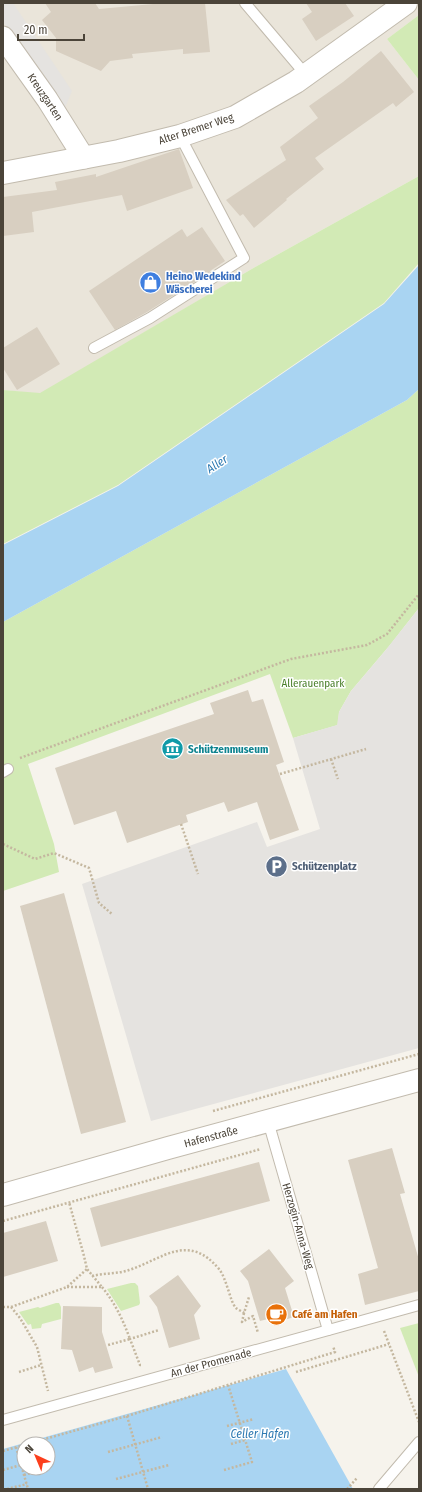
<svg xmlns="http://www.w3.org/2000/svg" width="422" height="1492" font-family="'Fira Sans Condensed',sans-serif">
  <rect width="100%" height="100%" fill="#f6f3ec"/>
  <path fill="#eae5da" d="M3,3H419V15L387,39L419,80V176L257,266L40,394L3,390Z"/>
  <g fill="#d2eab5">
    <path d="M419,15V80L387,39Z"/>
    <path d="M419,176V263L384,303L118,485L3,544V390L40,393L257,266Z"/>
    <path d="M419,389V608L390,645L351,691L339,712L338,725L293,738L270,674L28,764L54,844L59,872L3,891V622L407,400Z"/>
    <path d="M131,1283H135L138,1286L140,1303L139,1305L121,1311L107,1289Z"/>
    <path d="M56,1303H59L61,1307V1319L42,1324L41,1328L32,1329L31,1324L28,1325L19,1312L38,1307L40,1308Z"/>
    <path d="M419,1323V1377L400,1328Z"/>
  </g>
  <g fill="#e5e3e0">
    <path d="M3,3H13L72,91L65,108L3,22Z"/>
    <path d="M419,608V1048L151,1121L82,884L257,822L267,847L320,829L293,738L337,725L339,712L351,691L385,651Z"/>
  </g>
  <g fill="#a9d4f2" fill-rule="evenodd">
    <path d="M419,265V389L407,400L3,622V545L118,486L384,304Z"/>
    <path d="M286,1369L353,1489H3V1449ZM24,1444H48V1468H24Z"/>
  </g>
  <g fill="#d8cfc1">
    <path d="M45,3H95L99,9L164,3H205L210,52L183,54V49L132,54L133,58L110,61L101,71L56,51V38L42,20L51,12Z"/>
    <path d="M306,3H345L354,16L316,41L302,19L312,12Z"/>
    <path d="M381,51L414,92L396,107L393,103L315,158L324,169L286,199L287,200L254,228L243,214L240,216L226,200L286,160L280,147L318,118L309,106L343,82Z"/>
    <path d="M179,149L193,188L127,211L122,195L32,212L34,232L3,236V197L57,190L55,182L96,174V177Z"/>
    <path d="M202,227L225,261L210,271V272L147,312L115,330L89,291L182,229L187,237Z"/>
    <path d="M37,327L60,364L17,390L3,368V348Z"/>
    <path d="M248,690L252,702L263,699L284,762L276,765L299,830L270,840L257,802L228,812L224,802L186,815L188,822L127,843L116,811L74,825L55,768L214,714L210,703Z"/>
    <path d="M64,893L126,1122L81,1134L20,906Z"/>
    <path d="M392,1148L405,1193L400,1194L419,1260V1291L365,1305L358,1274L378,1268L348,1160Z"/>
    <path d="M259,1162L270,1201L101,1247L90,1208Z"/>
    <path d="M46,1221L58,1261L3,1277V1233Z"/>
    <path d="M269,1249L294,1281L285,1288L294,1317L278,1322L276,1317L260,1321L248,1281L240,1271Z"/>
    <path d="M178,1275L201,1306L194,1315L200,1339L169,1348L157,1307L149,1296Z"/>
    <path d="M63,1306L102,1307V1332L113,1368L95,1373L93,1367L79,1372L72,1350L61,1349Z"/>
  </g>
  <g fill="none" stroke-linecap="round" stroke-linejoin="round">
    <defs>
      <g id="service">
        <path d="M245,3L306,75"/>
        <path d="M94,348L150,318L244,258L180,136"/>
        <path d="M3,772L8,769"/>
        <path d="M268,1121L328,1330"/>
        <path d="M3,1420L419,1305"/>
        <path d="M379,1489L419,1442"/>
      </g>
      <path id="minor" d="M3,37L47,99L84,158"/>
      <g id="tertiary">
        <path d="M3,173L119,151L180,136L235,117L296,82L406,3"/>
        <path d="M3,1195L168,1148L419,1080"/>
      </g>
    </defs>
    <use href="#service" stroke="#c2bbae" stroke-width="12"/>
    <use href="#minor" stroke="#c2bbae" stroke-width="23"/>
    <use href="#tertiary" stroke="#c2bbae" stroke-width="24"/>
    <g stroke="#c4b79f" stroke-width="2.5" stroke-dasharray="2 2" stroke-linecap="butt">
      <path d="M20,758L291,659L367,645L387,634L419,594"/>
      <path d="M331,759L338,779"/>
      <path d="M280,774L366,749"/>
      <path d="M181,824L198,874"/>
      <path d="M3,844L35,859L54,853L89,868L99,903L112,914"/>
      <path d="M213,1111L419,1054"/>
      <path d="M3,1221L261,1149"/>
      <path d="M92,1276C104,1273 118,1274 129,1270C163,1259 188,1232 219,1269C227,1279 230,1302 236,1308C238,1310 242,1311 244,1313L249,1297"/>
      <path d="M67,1287H102L87,1269"/>
      <path d="M102,1287C115,1303 123,1320 130,1339L108,1345"/>
      <path d="M3,1307H11L20,1318L37,1347L48,1391"/>
      <path d="M11,1307L67,1287L87,1269L84,1256L69,1202"/>
      <path d="M244,1313L242,1322L253,1316L258,1333"/>
      <path d="M384,1331L419,1422"/>
      <path d="M141,1365H140L130,1339L159,1330"/>
      <path d="M19,1372L41,1365"/>
      <path d="M296,1372L389,1344"/>
      <path d="M127,1416L148,1489"/>
      <path d="M227,1426L254,1419"/>
      <path d="M27,1444L127,1416L335,1352L333,1346"/>
      <path d="M231,1444L245,1440"/>
      <path d="M16,1447L28,1489"/>
      <path d="M3,1451L24,1445"/>
      <path d="M108,1452L162,1437"/>
      <path d="M3,1470L21,1465"/>
      <path d="M224,1470L252,1462L228,1385"/>
      <path d="M24,1475L47,1468"/>
      <path d="M116,1479L169,1465"/>
      <path d="M7,1489L27,1484"/>
      <path d="M347,1489L357,1478"/>
    </g>
    <use href="#service" stroke="#fff" stroke-width="10"/>
    <use href="#minor" stroke="#fff" stroke-width="21"/>
    <use href="#tertiary" stroke="#fff" stroke-width="22"/>
  </g>
  <defs>
    <symbol id="shop-disc" viewBox="-11 -11 22 22"><circle r="9.5" fill="#3f7fe0" stroke="#fff"/><path d="M-5-2.5h2.3a2.7 3.5 0 0 1 5.4 0H5L5.5 6h-11ZM-1.5-2.5h3a1.5 2.3 0 0 0-3 0Z" fill="#fff"/></symbol>
    <symbol id="museum-disc" viewBox="-11 -11 22 22"><circle r="9.5" fill="#0f9aa8" stroke="#fff"/><path d="M0-6L6-3V-2H-6V-3ZM-5-1h2V3h-2ZM-1-1h2V3h-2ZM3-1h2V3H3ZM-6 4H6V6H-6Z" fill="#fff"/></symbol>
    <symbol id="parking-disc" viewBox="-11 -11 22 22"><circle r="9.5" fill="#5c6f8a" stroke="#fff"/><path d="M-3.5-5.5H1a3.5 3.5 0 0 1 0 7H-1V5.5H-3.5ZM-1-3.4V-.6H.8a1.4 1.4 0 0 0 0-2.8Z" fill="#fff"/></symbol>
    <symbol id="cafe-disc" viewBox="-11 -11 22 22"><circle r="9.5" fill="#e8710a" stroke="#fff"/><path d="M-5.5-4.5H6V0H3Q3 3.5 0 3.5H-2.5Q-5.5 3.5-5.5 0ZM3-3.2v2h1.7v-2ZM-6 4.5H4V6H-6Z" fill="#fff"/></symbol>
  </defs>
  <g fill-rule="evenodd">
    <use href="#shop-disc" x="138" y="270" width="25" height="25"/>
    <use href="#museum-disc" x="160" y="736" width="25" height="25"/>
    <use href="#parking-disc" x="264" y="854" width="25" height="25"/>
    <use href="#cafe-disc" x="264" y="1302" width="25" height="25"/>
  </g>
  <g text-anchor="middle" dominant-baseline="central" stroke-width="3" stroke-linejoin="round" paint-order="stroke">
    <g font-size="11" fill="#4b4439" stroke="#fff">
      <text transform="translate(45 97) rotate(56)">Kreuzgarten</text>
      <text transform="translate(196 129) rotate(-18)">Alter Bremer Weg</text>
      <text transform="translate(211 1137) rotate(-15)">Hafenstraße</text>
      <text transform="translate(298 1226) rotate(74)">Herzogin-Anna-Weg</text>
      <text transform="translate(211 1363) rotate(-15)">An der Promenade</text>
    </g>
    <g font-size="11" font-weight="bold" fill="#366cbe" stroke="#fff" text-anchor="start">
      <text x="166" y="276">Heino Wedekind<tspan x="166" dy="13">Wäscherei</tspan></text>
    </g>
    <g font-size="11" fill="#4a7f2a" stroke="#fff">
      <text x="313" y="683">Allerauenpark</text>
    </g>
    <g font-size="11" font-weight="bold" fill="#0d838f" stroke="#fff" text-anchor="start">
      <text x="188" y="749">Schützenmuseum</text>
    </g>
    <g font-size="11" font-weight="bold" fill="#4e5e75" stroke="#fff" text-anchor="start">
      <text x="292" y="866">Schützenplatz</text>
    </g>
    <g font-size="11" font-weight="bold" fill="#c56008" stroke="#fff" text-anchor="start">
      <text x="292" y="1314">Café am Hafen</text>
    </g>
    <g font-size="12" font-style="italic" fill="#2e7ab2" stroke="#fff">
      <text transform="translate(217 464) rotate(-33)">Aller</text>
      <text x="260" y="1434">Celler Hafen</text>
    </g>
  </g>
  <rect width="422" height="1492" fill="none" stroke="#4b4439" stroke-width="8"/>
  <g transform="translate(36 1456) rotate(316)"><circle r="19" fill="#ffffff" stroke="#b7b4b0"/>
  <path d="M0-3L7 15L0 10L-7 15Z" fill="#fc3f1d"/>
  <text y="-6" font-size="11" font-weight="bold" text-anchor="middle" fill="#4b4439">N</text>
  </g>
  <path d="M18 34v6h66v-6" fill="none" stroke="#4b4439" stroke-width="2"/>
  <text x="24" y="34" font-size="12" fill="#4b4439" stroke="#ffffff" stroke-width="3" paint-order="stroke">20 m</text>
</svg>
